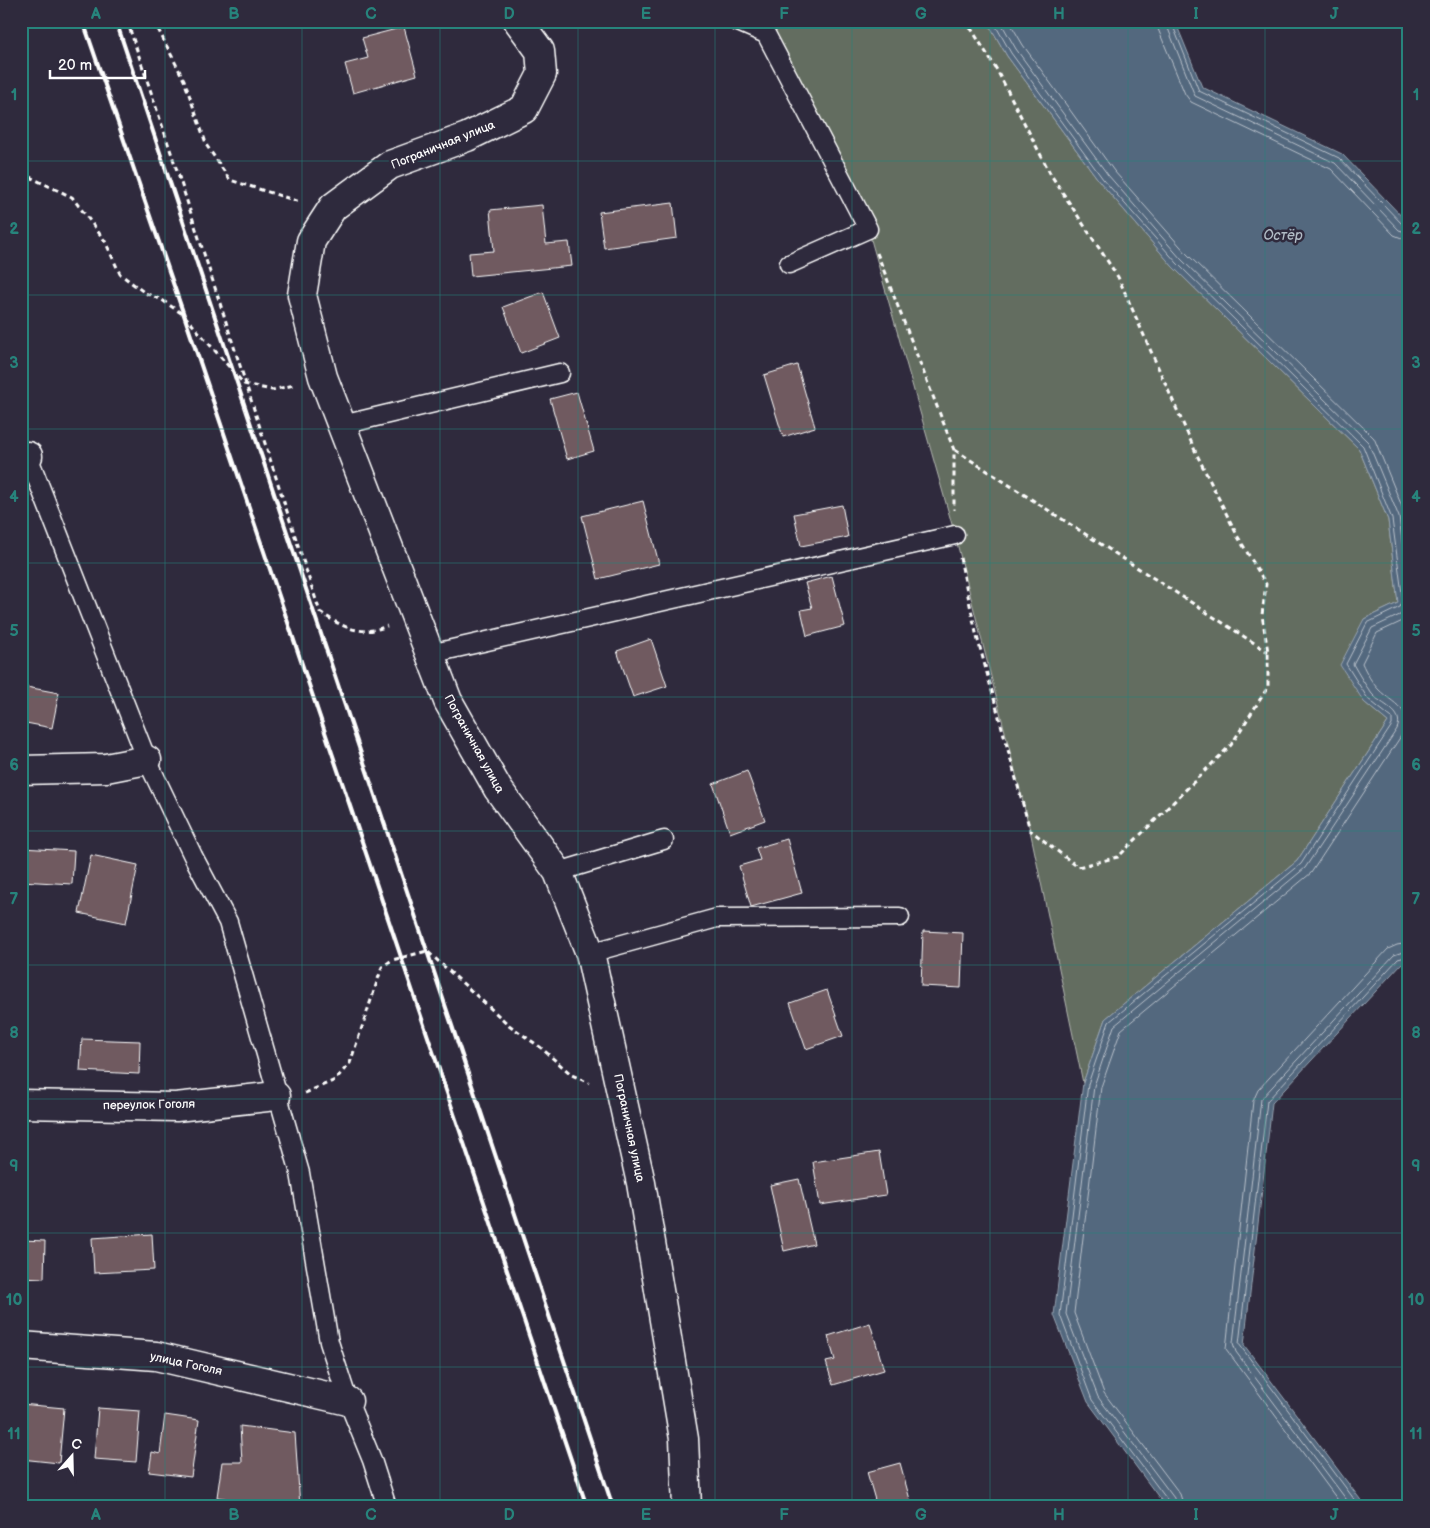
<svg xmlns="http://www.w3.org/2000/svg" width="1430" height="1528" font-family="'Balsamiq Sans',sans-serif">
  <rect width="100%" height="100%" fill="#2f2a3d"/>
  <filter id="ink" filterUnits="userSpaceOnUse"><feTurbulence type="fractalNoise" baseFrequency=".02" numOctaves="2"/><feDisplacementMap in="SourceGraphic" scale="10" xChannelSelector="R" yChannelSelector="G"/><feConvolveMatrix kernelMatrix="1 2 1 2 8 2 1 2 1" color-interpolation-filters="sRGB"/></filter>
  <g filter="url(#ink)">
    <path fill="#646d61" stroke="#b2b6b0" d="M736,21H987L1007,56L1100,182L1173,267L1359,449L1388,520L1398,603L1364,619V702L1388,722L1297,861L1105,1019L1083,1083L1030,830L955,535L868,229L766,34Z"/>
    <path fill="#52677e" stroke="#97a4b2" d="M987,21H1175L1202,87L1342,154L1409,224V961L1402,963L1272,1103L1244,1345L1366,1507H1166L1088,1402L1054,1315L1083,1083L1105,1019L1297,861L1388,722L1364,702L1340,665L1364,619L1398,603L1388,520L1359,449L1173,267L1100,182L1007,56Z"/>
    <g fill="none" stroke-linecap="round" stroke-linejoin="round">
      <g stroke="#bac2cb" stroke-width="1">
        <path d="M993,21L1011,53L1103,179L1177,263L1363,446L1392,519L1403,601L1400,607L1367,623L1346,664L1368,699L1392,718V725L1301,864L1109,1022L1088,1084L1060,1315L1092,1400L1169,1502L1170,1507"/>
        <path d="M1000,21L1016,49L1108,175L1181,259L1368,442L1399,517L1409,597"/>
        <path d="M1009,21L1023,45L1114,171L1187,254L1374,438L1405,514L1409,537"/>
        <path d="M1157,21L1158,29L1185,94L1191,102L1331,169L1394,235L1409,241"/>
        <path d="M1165,21L1195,96L1335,163L1399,230L1409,233"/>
        <path d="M1171,21L1199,91L1339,158L1403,225L1409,227"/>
        <path d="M1176,1507L1174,1498L1098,1397L1066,1314L1094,1086L1114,1026L1305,868L1397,729C1405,711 1381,705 1372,694C1365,685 1358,673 1353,664L1372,628L1404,613L1409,606"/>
        <path d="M1184,1507L1180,1494L1104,1393L1074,1313L1101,1087L1121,1030L1311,873L1403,733C1415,711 1392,703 1379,690C1372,683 1366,672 1362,663L1377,633L1409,618"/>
        <path d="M1343,1507L1226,1349L1253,1101L1258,1090L1388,949L1397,945L1409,943"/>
        <path d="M1352,1507L1236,1352L1233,1343L1261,1099L1394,955L1409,950"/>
        <path d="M1360,1507L1239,1344L1267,1101L1398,959L1409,956"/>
      </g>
    </g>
    <g fill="#705a60" stroke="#fff">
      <path d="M404,27L417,75L353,93L345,64L368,58L362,38Z"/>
      <path d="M673,203L677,238L604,248L599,212Z"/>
      <path d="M542,205L546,244L569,242L572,266L471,276L469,253L494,251L490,210Z"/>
      <path d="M543,292L560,338L521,353L503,307Z"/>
      <path d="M797,365L815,427L783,437L764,375Z"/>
      <path d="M577,392L594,451L567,459L550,399Z"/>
      <path d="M643,501L659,564L598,579L582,516Z"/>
      <path d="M842,505L848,537L801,546L794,514Z"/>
      <path d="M832,576L845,626L807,636L801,610L812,608L805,583Z"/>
      <path d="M651,639L667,686L633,697L617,651Z"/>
      <path d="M21,686L59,693L52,728L21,722Z"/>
      <path d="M747,771L765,820L730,833L713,784Z"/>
      <path d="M787,839L802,893L751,907L739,866L760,860L756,848Z"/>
      <path d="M21,848L74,851L72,884L21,881Z"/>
      <path d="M91,855L138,865L126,923L79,913Z"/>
      <path d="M923,931L963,933L961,988L921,986Z"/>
      <path d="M827,990L843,1036L806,1049L790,1003Z"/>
      <path d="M82,1039L140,1041L139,1074L80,1071Z"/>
      <path d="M879,1152L886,1195L820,1205L813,1162Z"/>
      <path d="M799,1179L814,1244L784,1251L770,1185Z"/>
      <path d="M152,1234L154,1270L94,1273L92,1238Z"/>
      <path d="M21,1240L45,1241L44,1278L21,1277Z"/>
      <path d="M870,1323L884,1370L833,1385L826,1362L835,1360L828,1336Z"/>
      <path d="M21,1404L64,1408L59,1463L21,1459Z"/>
      <path d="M98,1408L140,1411L136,1462L94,1459Z"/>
      <path d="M165,1415L199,1420L191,1477L149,1472L152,1452L160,1454Z"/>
      <path d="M240,1426L295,1433L300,1507H278L217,1497L222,1462H242Z"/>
      <path d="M900,1463L912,1507H877L867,1472Z"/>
    </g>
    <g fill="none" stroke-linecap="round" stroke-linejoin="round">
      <defs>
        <g id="service">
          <path d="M736,21L766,34L868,229L789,264"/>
          <path d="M342,425L560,373"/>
          <path d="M22,450L28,456L147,760L193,856L228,922L300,1173L329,1342L348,1401L372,1460L387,1507"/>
          <path d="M430,654L955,535"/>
          <path d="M558,872L664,840"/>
          <path d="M590,953L717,918L900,917"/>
        </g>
        <g id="minor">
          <path d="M518,21L540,51L542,74L524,109L467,137L390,165L333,207L311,241L302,295L323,377L448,701L498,789L558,872L590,953L641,1183L684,1439L687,1507"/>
          <path d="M21,457L28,456"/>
          <path d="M21,770L106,768L147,760"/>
          <path d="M21,1104L176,1107L276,1096"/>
          <path d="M21,1346L156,1356L348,1401"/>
        </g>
      </defs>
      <use href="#service" stroke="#fff" stroke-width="21"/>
      <use href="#minor" stroke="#fff" stroke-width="31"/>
      <g stroke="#fff" stroke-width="3" stroke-dasharray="5 4" stroke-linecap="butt">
        <path d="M127,21C194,217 255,416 320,612C342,627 360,637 387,626"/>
        <path d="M154,21L184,80L207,146L230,180L300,202"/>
        <path d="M21,173L72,197L105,241L120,274L145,293L162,300L184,315L244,384L272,390L294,385"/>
        <path d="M877,253L954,450V510"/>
        <path d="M955,450L1268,652"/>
        <path d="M960,558L976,633L1030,830L1078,867L1118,857L1231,745L1268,687V652L1262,615L1266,584L1238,537L1197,455L1118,277L1051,175L997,70L972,30L963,21"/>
        <path d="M305,1093L335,1080L350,1063L382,967L392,960L427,951L509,1025L540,1047L572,1075L589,1083"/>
      </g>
      <use href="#service" stroke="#2f2a3d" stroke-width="18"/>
      <use href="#minor" stroke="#2f2a3d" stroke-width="28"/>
      <g stroke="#fff" stroke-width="4">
        <path d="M83,21L184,315L587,1507"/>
        <path d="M116,21L613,1507"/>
      </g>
    </g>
  </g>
  <path fill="none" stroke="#27847c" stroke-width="1" stroke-opacity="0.55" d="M165,21V1507M302,21V1507M440,21V1507M578,21V1507M715,21V1507M852,21V1507M990,21V1507M1128,21V1507M1265,21V1507M21,161H1409M21,295H1409M21,429H1409M21,563H1409M21,697H1409M21,831H1409M21,965H1409M21,1099H1409M21,1233H1409M21,1367H1409"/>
  <g text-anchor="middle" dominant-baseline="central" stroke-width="5" stroke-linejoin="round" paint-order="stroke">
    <g font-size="12" fill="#fff" stroke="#2f2a3d">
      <text transform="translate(443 145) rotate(-22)">Пограничная улица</text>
      <text transform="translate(474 744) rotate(61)">Пограничная улица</text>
      <text transform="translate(149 1105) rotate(-1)">переулок Гоголя</text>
      <text transform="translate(629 1128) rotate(78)">Пограничная улица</text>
      <text transform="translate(186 1364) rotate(12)">улица Гоголя</text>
    </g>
    <g font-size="14" font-style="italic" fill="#b1bbc5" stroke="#2f2a3d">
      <text x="1283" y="235">Остёр</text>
    </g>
  </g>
  <rect width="1430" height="1528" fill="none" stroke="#2f2a3d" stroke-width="55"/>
  <g transform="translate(72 1456) rotate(20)" stroke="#2f2a3d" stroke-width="4" paint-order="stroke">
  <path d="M0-4L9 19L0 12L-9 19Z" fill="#ffffff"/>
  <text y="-8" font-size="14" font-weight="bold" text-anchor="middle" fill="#ffffff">С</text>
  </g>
  <path d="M50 70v8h95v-8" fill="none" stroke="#ffffff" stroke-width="2.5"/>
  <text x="58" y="70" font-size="15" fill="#ffffff" stroke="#2f2a3d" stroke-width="4" paint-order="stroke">20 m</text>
  <rect x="28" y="28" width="1374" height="1472" fill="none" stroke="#27847c" stroke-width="2"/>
  <g font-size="16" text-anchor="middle" font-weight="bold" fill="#27847c">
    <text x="96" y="19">A</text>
    <text x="234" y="19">B</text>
    <text x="371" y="19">C</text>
    <text x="509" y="19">D</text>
    <text x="646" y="19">E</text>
    <text x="784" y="19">F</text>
    <text x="921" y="19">G</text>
    <text x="1059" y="19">H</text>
    <text x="1196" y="19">I</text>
    <text x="1334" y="19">J</text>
    <text x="14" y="100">1</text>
    <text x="1416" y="100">1</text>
    <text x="14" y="234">2</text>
    <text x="1416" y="234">2</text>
    <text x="14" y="368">3</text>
    <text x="1416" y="368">3</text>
    <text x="14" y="502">4</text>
    <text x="1416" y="502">4</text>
    <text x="14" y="636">5</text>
    <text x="1416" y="636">5</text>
    <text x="14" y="770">6</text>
    <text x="1416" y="770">6</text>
    <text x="14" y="904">7</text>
    <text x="1416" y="904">7</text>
    <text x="14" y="1038">8</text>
    <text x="1416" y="1038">8</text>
    <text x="14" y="1171">9</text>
    <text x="1416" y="1171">9</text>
    <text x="14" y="1305">10</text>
    <text x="1416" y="1305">10</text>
    <text x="14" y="1439">11</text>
    <text x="1416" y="1439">11</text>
    <text x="96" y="1520">A</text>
    <text x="234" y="1520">B</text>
    <text x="371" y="1520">C</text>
    <text x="509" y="1520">D</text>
    <text x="646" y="1520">E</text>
    <text x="784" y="1520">F</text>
    <text x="921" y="1520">G</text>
    <text x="1059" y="1520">H</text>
    <text x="1196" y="1520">I</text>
    <text x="1334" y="1520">J</text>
  </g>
</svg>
